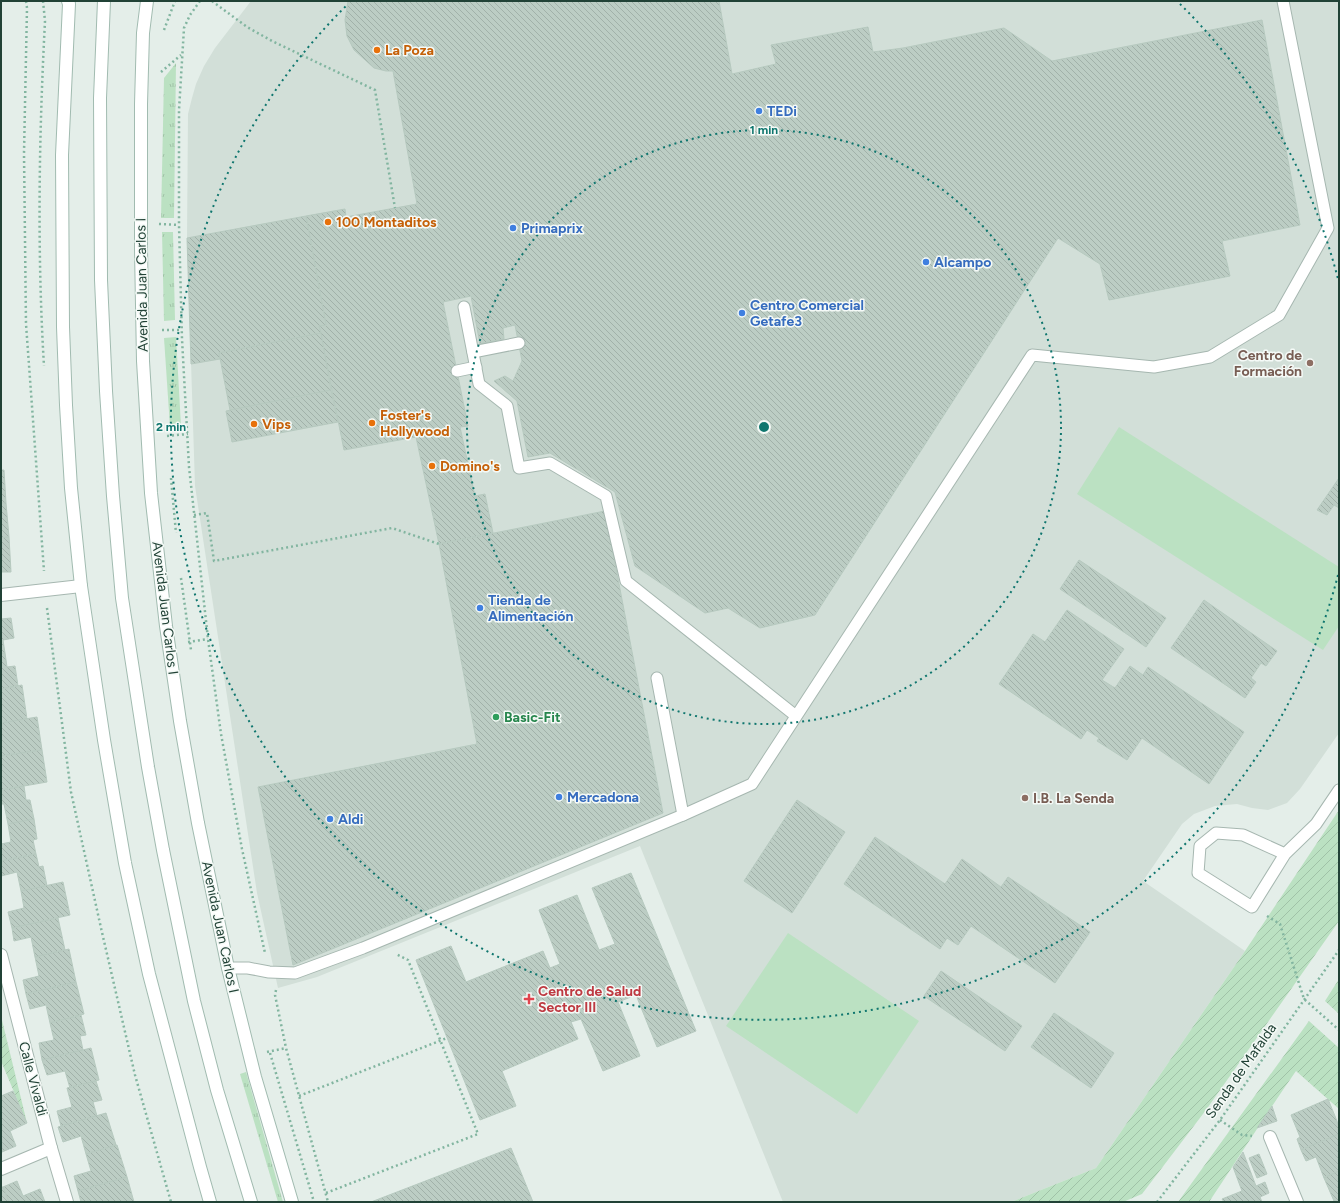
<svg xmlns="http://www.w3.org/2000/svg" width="1340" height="1203" font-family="Figtree,sans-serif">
  <defs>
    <pattern id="grass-tufts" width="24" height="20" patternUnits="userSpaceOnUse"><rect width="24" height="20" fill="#bbe1c2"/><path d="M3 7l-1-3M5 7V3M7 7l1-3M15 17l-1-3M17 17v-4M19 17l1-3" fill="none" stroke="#a0c2a7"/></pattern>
    <pattern id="garden-furrows" width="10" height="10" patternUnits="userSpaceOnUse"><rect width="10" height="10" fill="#bbe1c2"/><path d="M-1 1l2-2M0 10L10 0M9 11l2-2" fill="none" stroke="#a0c2a7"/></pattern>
    <pattern id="building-back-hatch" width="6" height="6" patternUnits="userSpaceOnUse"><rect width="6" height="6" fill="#bccdc4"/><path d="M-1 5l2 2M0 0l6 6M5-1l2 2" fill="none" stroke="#a1b1a9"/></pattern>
  </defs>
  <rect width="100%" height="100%" fill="#e4eee9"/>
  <path fill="#d2dfd8" d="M251,1H1339V733L1300,789L1287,803L1268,810L1252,808L1237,804L1215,806L1194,814L1182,824L1143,881L1245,951L1096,1168L1011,1202H783L640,846L317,977L278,988L257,893L195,486L187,238L188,114L192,98L196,84L204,66L215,48Z"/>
  <g fill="url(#grass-tufts)">
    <path d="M176,63L174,218H161L164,78Z"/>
    <path d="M162,232H173L175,320L164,321Z"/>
    <path d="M176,337L181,426L170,427L164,338Z"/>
    <path d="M246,1072L283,1202H278L240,1074Z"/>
  </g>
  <g fill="url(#garden-furrows)">
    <path d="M1339,810V921L1206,1110L1142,1194L1123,1202H1011L1096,1168L1245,951Z"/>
    <path d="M1339,979V1014L1325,1001Z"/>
    <path d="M1,1016L27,1123L1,1061Z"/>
    <path d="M1309,1021L1339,1048V1109L1296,1071C1266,1114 1238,1159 1209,1202H1178Z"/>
  </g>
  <g fill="#bbe1c2">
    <path d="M1119,427L1339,567V626L1323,650L1077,494Z"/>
    <path d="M788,933L919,1021L857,1114L726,1026Z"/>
  </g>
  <g fill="url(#building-back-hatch)" stroke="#b6c9bf">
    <path d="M348,1H719L732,74L776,64L771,45L868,27L873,52L903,48L1004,28L1052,61L1262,20L1300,225L1222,241L1230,276L1109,300L1100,264L1058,238L815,615L760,628L728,608L705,613L635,566L615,492L550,453L528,457L517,401L494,381L505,376L513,381L522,361L515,325L503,328L504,339L480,344L471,296L443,302L468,426L460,427L475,496L485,494L493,533L439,544L416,437L344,450L319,326L326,325L306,216L345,209L346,217L417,204L393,71H386L374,68L354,50L347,36L345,20Z"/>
    <path d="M306,216L326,325L319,326L321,333L219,353L220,359L191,364L187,238Z"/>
    <path d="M321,333L331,390L230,410L219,353Z"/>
    <path d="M331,390L338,422L232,442L226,411Z"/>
    <path d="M1,470H4L6,503H1Z"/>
    <path d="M1339,478V508L1334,505L1327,515L1317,510Z"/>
    <path d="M1,503H6L9,537L1,538Z"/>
    <path d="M605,511L663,813L293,965L258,787L477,744L439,544Z"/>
    <path d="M9,537L11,572H1V538Z"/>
    <path d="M1079,560L1166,618L1146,647L1060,589Z"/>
    <path d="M1204,600L1277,651L1266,666L1261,663L1251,678L1256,682L1245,698L1171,648Z"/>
    <path d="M1067,610L1124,649L1102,680L1115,688L1130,666L1143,675L1148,667L1244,732L1209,784L1142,738L1127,760L1097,741L1099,738L1087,730L1081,739L999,684L1033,634L1045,642Z"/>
    <path d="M11,618L14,638L3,640L5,653L1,654V619Z"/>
    <path d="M5,653L7,667L15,666L18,686L1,689V654Z"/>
    <path d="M22,685L27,719L1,723V689Z"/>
    <path d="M37,717L42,750L1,756V723Z"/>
    <path d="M42,750L47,782L1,790V756Z"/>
    <path d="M24,786L26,800H30L34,819L8,824L4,804H1V790Z"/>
    <path d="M797,800L845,832L792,913L744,881Z"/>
    <path d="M34,819L37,839L33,840L36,854L1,861V844L11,842L8,824Z"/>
    <path d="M875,837L945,884L962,859L1001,887L1008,877L1090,932L1055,983L971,926L958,945L947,938L940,949L844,884Z"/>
    <path d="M36,854L39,867L43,866L47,886L21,891L17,872L1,876V861Z"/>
    <path d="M631,873L696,1031L657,1047L636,995L618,1002L640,1056L603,1071L581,1019L571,1022L578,1039L502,1071L516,1106L480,1120L416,960L451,946L466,982L543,951L550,968L560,964L539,910L577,895L599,950L615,944L592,888Z"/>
    <path d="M63,882L70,915L12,928L8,912L24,908L21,891Z"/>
    <path d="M58,918L65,950L35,957L31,937L14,941L12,928Z"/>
    <path d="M69,949L76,982L26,994L23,980L39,976L35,957Z"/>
    <path d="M941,971L1022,1026L1005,1051L924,996Z"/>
    <path d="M76,982L84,1014L50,1023L46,1005L30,1009L26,994Z"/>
    <path d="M1054,1013L1114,1053L1091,1088L1031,1047Z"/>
    <path d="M81,1015L86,1035L80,1036L83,1050L42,1060L39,1043L54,1040L50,1023Z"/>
    <path d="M91,1048L99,1080L70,1088L65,1071L47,1075L42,1060Z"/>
    <path d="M96,1081L102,1100L93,1102L97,1116L61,1126L57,1111L72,1107L67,1088Z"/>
    <path d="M13,1091L27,1123L10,1131L16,1146L2,1152L1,1096Z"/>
    <path d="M1328,1099L1339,1126V1134L1301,1150L1297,1139L1300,1137L1291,1115Z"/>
    <path d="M1272,1106L1277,1121L1257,1128Z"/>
    <path d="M106,1113L116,1145L86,1154L81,1136L63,1142L58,1127Z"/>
    <path d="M1339,1134V1171L1324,1178L1316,1157L1306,1161L1301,1150Z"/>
    <path d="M117,1145L127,1177L78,1191L74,1176L91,1171L86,1154Z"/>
    <path d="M511,1148L533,1202H371Z"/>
    <path d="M1243,1152L1256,1186L1265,1182L1269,1193L1260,1197L1262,1202H1224L1222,1199L1242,1191L1233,1167Z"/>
    <path d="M1259,1154L1267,1174L1257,1178L1249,1158Z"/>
    <path d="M1339,1171V1202H1332L1334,1201L1324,1178Z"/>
    <path d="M127,1177L134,1202H81L78,1191Z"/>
    <path d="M17,1181L23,1196L40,1189L45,1202H9L3,1187Z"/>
    <path d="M1,1187H3L9,1202H1Z"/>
  </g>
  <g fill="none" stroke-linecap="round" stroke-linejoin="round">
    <defs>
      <g id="service">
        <path d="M464,307L479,384L507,406L519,468L550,463L606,496L626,581L796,716"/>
        <path d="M473,352L519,343"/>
        <path d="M457,371L476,367"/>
        <path d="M657,678L683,815"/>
        <path d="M1285,854L1243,835L1216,833L1200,846L1198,873L1252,907L1285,854L1316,824L1339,790"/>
        <path d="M228,968H248L269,972L295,973L363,948L683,815L752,784L1032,355L1154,367L1210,357L1279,315L1328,228L1283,1"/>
      </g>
      <g id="minor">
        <path d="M1,595L81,586"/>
        <path d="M1,955L51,1148L67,1202"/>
        <path d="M1270,1137L1297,1202"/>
        <path d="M1,1169L51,1148"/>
      </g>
      <g id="secondary">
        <path d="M68,1L69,4L62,155L63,327L66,405L71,488L81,586L104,740L125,863L149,974L200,1167L210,1202"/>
        <path d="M104,1L100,98L101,280L106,391L113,496L122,598L148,767L163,850L194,1001L217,1090L251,1202"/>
        <path d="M147,1L143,33L141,104V249L143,361L151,493L166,626L180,721L198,823L228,968L255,1077L292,1202"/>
      </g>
    </defs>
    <use href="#service" stroke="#a6b7b0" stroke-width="13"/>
    <use href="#minor" stroke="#a6b7b0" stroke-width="14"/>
    <use href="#secondary" stroke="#a1bbb0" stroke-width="14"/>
    <g stroke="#82b5a0" stroke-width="2.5" stroke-dasharray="2 3" stroke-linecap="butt">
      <path d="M26,1L27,8L24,153L26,324L44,571"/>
      <path d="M43,1L45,21C39,136 37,251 44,366"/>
      <path d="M200,1L190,15L184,28L179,110V225L182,339L189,467L208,639L221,734L242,849L265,953"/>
      <path d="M212,1L247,27L272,41L375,90L395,208"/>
      <path d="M164,30L175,1"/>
      <path d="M161,72L181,55"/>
      <path d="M159,224L179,225"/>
      <path d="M162,330H182"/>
      <path d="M167,436L188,434"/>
      <path d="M171,478L176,533"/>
      <path d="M194,515L207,513L214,561L392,528L439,544"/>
      <path d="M181,578L191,650"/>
      <path d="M47,608L71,792L101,928L135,1075L171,1202"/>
      <path d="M188,642L208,639"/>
      <path d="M1267,916L1280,924L1304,999L1339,1030"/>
      <path d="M276,990L275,995L286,1048L328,1202"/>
      <path d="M267,1052L286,1048"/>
      <path d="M270,1053L314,1202"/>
      <path d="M299,1096L447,1038"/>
      <path d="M1220,1120L1242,1135L1252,1136"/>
      <path d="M326,1193L478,1134L408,960L396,954"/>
      <path d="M1157,1202L1220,1120L1339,950"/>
    </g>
    <use href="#service" stroke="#fff" stroke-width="11"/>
    <use href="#minor" stroke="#fff" stroke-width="12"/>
    <use href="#secondary" stroke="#fff" stroke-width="12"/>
  </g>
  <g fill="none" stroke="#0f766e" stroke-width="2" stroke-dasharray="2 4">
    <circle cx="764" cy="427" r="297"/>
    <path d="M1338 575A593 593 0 1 1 348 4M1180 4A593 593 0 0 1 1338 279"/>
  </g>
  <g fill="#e8710a" stroke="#f5faf7" stroke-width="1.5">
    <circle cx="377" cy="50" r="4"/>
    <circle cx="328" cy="222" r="4"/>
    <circle cx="372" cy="423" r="4"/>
    <circle cx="254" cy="424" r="4"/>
    <circle cx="432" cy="466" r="4"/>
  </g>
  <g fill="#3f7fe0" stroke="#f5faf7" stroke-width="1.5">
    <circle cx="759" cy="111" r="4"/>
    <circle cx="513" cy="228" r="4"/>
    <circle cx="926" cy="262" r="4"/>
    <circle cx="742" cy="313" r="4"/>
    <circle cx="480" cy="608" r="4"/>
    <circle cx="559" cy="797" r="4"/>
    <circle cx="330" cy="819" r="4"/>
  </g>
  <g fill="#8d6e63" stroke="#f5faf7" stroke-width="1.5">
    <circle cx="1310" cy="363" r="4"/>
    <circle cx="1025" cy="798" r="4"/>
  </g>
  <circle fill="#2e9e5b" stroke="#f5faf7" stroke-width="1.5" cx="496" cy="717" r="4"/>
  <path fill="#e0444e" stroke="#f5faf7" stroke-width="1.5" d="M527 993h4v4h4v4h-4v4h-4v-4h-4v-4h4z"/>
  <g text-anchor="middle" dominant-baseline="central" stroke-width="3" stroke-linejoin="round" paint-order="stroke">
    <g font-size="14" font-weight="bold" fill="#c56008" stroke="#f5faf7" text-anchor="start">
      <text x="385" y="50">La Poza</text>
      <text x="336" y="222">100 Montaditos</text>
      <text x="380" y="415">Foster's<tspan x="380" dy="16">Hollywood</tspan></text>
      <text x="262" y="424">Vips</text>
      <text x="440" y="466">Domino's</text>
    </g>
    <g font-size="14" font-weight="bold" fill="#366cbe" stroke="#f5faf7" text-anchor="start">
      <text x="767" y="111">TEDi</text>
      <text x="521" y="228">Primaprix</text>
      <text x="934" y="262">Alcampo</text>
      <text x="750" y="305">Centro Comercial<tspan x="750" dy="16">Getafe3</tspan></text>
      <text x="488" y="600">Tienda de<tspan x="488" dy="16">Alimentación</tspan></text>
      <text x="567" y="797">Mercadona</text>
      <text x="338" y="819">Aldi</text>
    </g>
    <g font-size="14" fill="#214236" stroke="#f5faf7">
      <text transform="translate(142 285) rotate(-91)">Avenida Juan Carlos I</text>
      <text transform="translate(165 608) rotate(83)">Avenida Juan Carlos I</text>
      <text transform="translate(220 927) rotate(78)">Avenida Juan Carlos I</text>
      <text transform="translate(1241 1071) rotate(-55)">Senda de Mafalda</text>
      <text transform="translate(33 1079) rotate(75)">Calle Vivaldi</text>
    </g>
    <g font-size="14" font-weight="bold" fill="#785e54" stroke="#f5faf7" text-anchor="end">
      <text x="1302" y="355">Centro de<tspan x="1302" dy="16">Formación</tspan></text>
      <text x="1033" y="798" text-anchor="start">I.B. La Senda</text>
    </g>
    <g font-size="14" font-weight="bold" fill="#27864d" stroke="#f5faf7" text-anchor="start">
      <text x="504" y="717">Basic-Fit</text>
    </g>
    <g font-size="14" font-weight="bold" fill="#be3a42" stroke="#f5faf7" text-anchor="start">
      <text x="538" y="991">Centro de Salud<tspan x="538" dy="16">Sector III</tspan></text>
    </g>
  </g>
  <circle cx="764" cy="427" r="6" fill="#0f766e" stroke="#f5faf7" stroke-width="2"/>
  <g font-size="12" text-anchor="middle" font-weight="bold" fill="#0f766e" stroke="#f5faf7" stroke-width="3" stroke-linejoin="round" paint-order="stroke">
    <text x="764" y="134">1 min</text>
    <text x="171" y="431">2 min</text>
  </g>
  <rect width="1340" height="1203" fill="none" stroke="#214236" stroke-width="4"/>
</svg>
